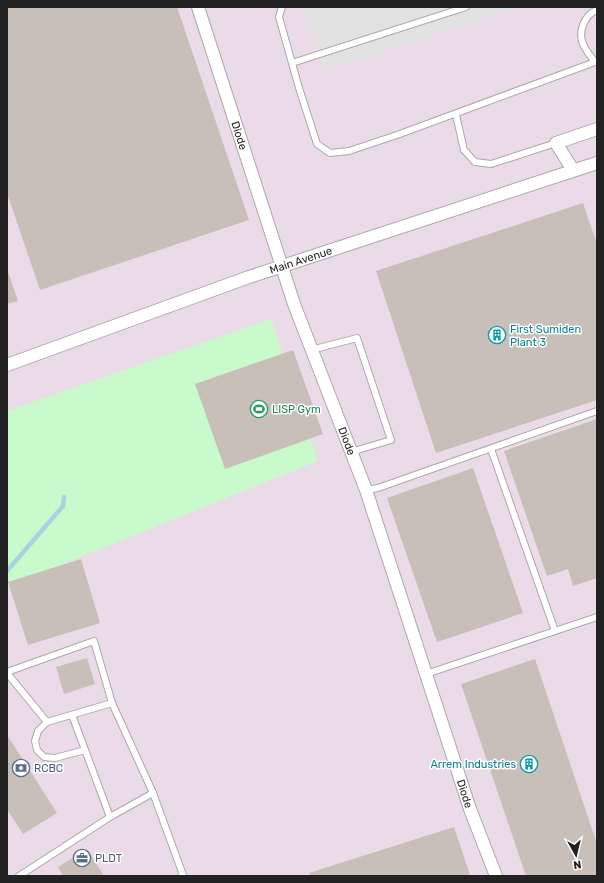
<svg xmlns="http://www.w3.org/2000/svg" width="604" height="883" font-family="Rubik,sans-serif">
  <rect width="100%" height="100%" fill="#f2efe9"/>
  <rect fill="#ebdbe8" x="7" y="7" width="590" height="869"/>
  <path fill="#c8facc" d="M271,319L318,461L7,587V411Z"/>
  <path fill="#e2e2e2" d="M304,7H520L330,70L321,62Z"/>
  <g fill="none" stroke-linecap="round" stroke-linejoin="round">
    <path stroke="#aad3df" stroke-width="4.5" d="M7,571L63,506L64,497"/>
  </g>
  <g fill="#c7bfb8">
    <path d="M7,7H177L249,220L40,290L7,193Z"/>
    <path d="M583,203L597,244V400L436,453L376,271Z"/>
    <path d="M7,269L18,301L7,304Z"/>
    <path d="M293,350L323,434L225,469L195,384Z"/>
    <path d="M597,419V578L573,586L568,569L547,576L504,451Z"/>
    <path d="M473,468L523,613L437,642L387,498Z"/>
    <path d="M81,559L100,623L28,645L8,582Z"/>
    <path d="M87,658L95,684L64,694L56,667Z"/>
    <path d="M535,659L597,844V876H526L461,684Z"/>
    <path d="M7,735L57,813L23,834L7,809Z"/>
    <path d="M454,827L470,875L310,876L309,873Z"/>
    <path d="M87,849L104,876H63L58,867Z"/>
  </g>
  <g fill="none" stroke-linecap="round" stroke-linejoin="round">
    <defs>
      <g id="lane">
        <path d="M282,7L279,17L299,88L317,144L330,153L349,151L397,135L595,62"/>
        <path d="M597,10C584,15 577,33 584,46C587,52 591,57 595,62L597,61"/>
        <path d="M292,63L466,7"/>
        <path d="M456,115L464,150L475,162L491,164L556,143"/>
        <path d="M311,350L357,338L391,440L351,452"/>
        <path d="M491,449L555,631"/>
        <path d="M366,490L378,488L597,411"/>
        <path d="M7,672L94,641L112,703L153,793L183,875L181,876"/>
        <path d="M7,673L47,722"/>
        <path d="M426,674L597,617"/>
        <path d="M72,715L110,817"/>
        <path d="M85,750L55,758L44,757L37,750L35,741L38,731L47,722L112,703"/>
        <path d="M19,876L110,817L153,793"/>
      </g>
      <g id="street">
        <path id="s1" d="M198,7L294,304L366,490L470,809L496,876"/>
        <path d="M573,170L556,143L597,129"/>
        <path id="s2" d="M7,365L249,277L597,163"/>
      </g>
    </defs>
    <use href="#lane" stroke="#a9a9a9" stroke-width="8"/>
    <use href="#street" stroke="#a9a9a9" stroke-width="14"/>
    <use href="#lane" stroke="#fff" stroke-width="6"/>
    <use href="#street" stroke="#fff" stroke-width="12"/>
  </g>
  <defs>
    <symbol id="building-ring" viewBox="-11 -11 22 22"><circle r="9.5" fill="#fff" stroke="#0f9aa8" stroke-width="1.5"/><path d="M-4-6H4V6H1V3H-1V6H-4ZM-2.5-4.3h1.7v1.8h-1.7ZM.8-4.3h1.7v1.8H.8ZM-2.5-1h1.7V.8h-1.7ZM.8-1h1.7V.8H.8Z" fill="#0f9aa8"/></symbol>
    <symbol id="stadium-ring" viewBox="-11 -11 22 22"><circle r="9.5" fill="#fff" stroke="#2e9e5b" stroke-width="1.5"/><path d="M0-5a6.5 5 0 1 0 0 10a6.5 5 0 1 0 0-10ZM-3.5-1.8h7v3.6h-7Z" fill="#2e9e5b"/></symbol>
    <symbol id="bank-ring" viewBox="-11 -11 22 22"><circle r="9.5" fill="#fff" stroke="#5c6f8a" stroke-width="1.5"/><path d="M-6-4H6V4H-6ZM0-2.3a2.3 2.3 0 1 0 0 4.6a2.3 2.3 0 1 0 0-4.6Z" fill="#5c6f8a"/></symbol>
    <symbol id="office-ring" viewBox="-11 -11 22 22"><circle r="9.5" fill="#fff" stroke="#5c6f8a" stroke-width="1.5"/><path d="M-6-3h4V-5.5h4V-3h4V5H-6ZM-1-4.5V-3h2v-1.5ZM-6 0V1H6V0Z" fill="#5c6f8a"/></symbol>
  </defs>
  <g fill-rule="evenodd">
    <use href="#building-ring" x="487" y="325" width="20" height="20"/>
    <use href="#stadium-ring" x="249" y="399" width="20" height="20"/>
    <use href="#building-ring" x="519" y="754" width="20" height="20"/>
    <use href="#bank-ring" x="11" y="758" width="20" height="20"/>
    <use href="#office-ring" x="72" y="848" width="20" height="20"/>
  </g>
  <g text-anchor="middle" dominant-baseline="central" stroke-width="3" stroke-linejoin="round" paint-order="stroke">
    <g font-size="11" fill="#222" stroke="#fff">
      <text stroke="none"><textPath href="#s1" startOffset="135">Diode</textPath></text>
      <text stroke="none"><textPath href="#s2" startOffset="312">Main Avenue</textPath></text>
      <text stroke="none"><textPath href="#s1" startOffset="459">Diode</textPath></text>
      <text stroke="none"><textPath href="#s1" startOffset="831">Diode</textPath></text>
    </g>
    <g font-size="11" fill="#0d838f" stroke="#fff" text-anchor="start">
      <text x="510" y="329">First Sumiden<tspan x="510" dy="13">Plant 3</tspan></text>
      <text x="516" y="764" text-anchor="end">Arrem Industries</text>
    </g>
    <g font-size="11" fill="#27864d" stroke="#fff" text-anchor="start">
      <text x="272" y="409">LISP Gym</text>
    </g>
    <g font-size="11" fill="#4e5e75" stroke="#fff" text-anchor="start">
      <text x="34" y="768">RCBC</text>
      <text x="95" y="858">PLDT</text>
    </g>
  </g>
  <rect width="604" height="883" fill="none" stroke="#222222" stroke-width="16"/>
  <g transform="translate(576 855) rotate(172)" stroke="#ffffff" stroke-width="3" paint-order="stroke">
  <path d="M0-3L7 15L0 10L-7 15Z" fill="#222222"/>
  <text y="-6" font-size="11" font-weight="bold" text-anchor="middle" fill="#222222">N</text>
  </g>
</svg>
